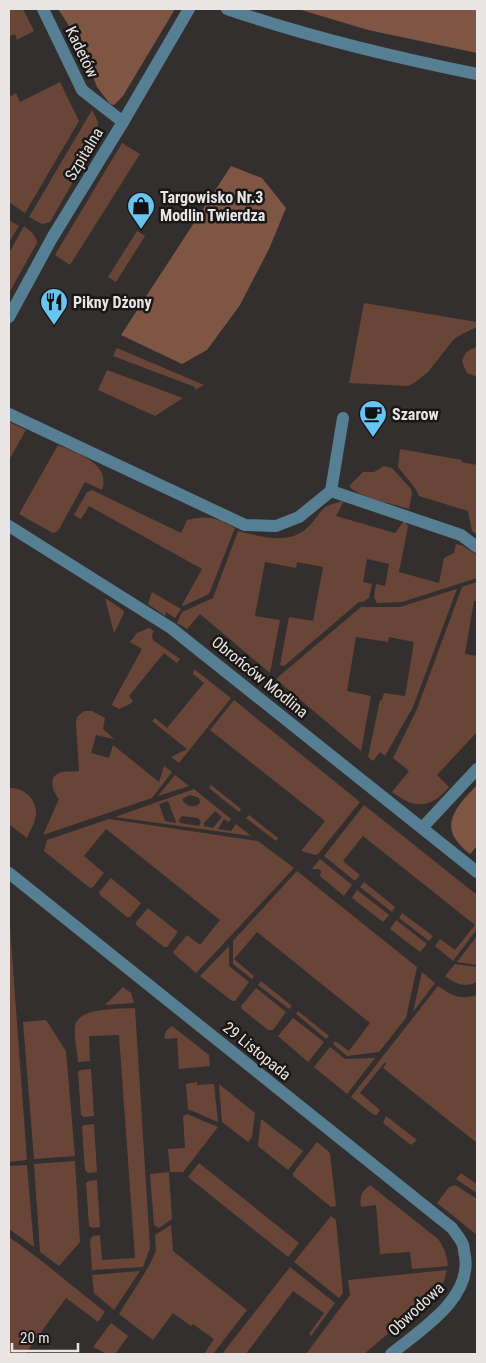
<svg xmlns="http://www.w3.org/2000/svg" width="486" height="1363" font-family="'Roboto Condensed',sans-serif">
  <rect width="100%" height="100%" fill="#332f2e"/>
  <g fill="#694538" fill-rule="evenodd">
    <path d="M9,9H23L34,31L17,40L15,34L10,36Z"/>
    <path d="M60,82L79,121L25,213L9,202V97L16,93L20,102Z"/>
    <path d="M92,110L98,122L96,142L50,222L42,224L29,217Z"/>
    <path d="M122,143L140,154L70,265L55,255Z"/>
    <path d="M9,220L19,226L9,242Z"/>
    <path d="M24,226C30,231 37,236 37,243L9,293V253Z"/>
    <path d="M137,231L145,236L116,282L108,277Z"/>
    <path d="M364,303L477,322V327L462,334L454,339L428,372L414,383L408,386L349,383Z"/>
    <path d="M477,347V377L467,373L462,362C464,353 468,350 477,347Z"/>
    <path d="M117,348L204,385L195,390V387L113,356Z"/>
    <path d="M107,370L183,398L155,416L98,390Z"/>
    <path d="M9,422L26,430L9,460Z"/>
    <path d="M58,445C78,454 111,463 102,490L85,482L58,531L53,533L19,514Z"/>
    <path d="M400,449L462,460L461,462L477,465V535L472,531L468,511L419,496L415,488L398,467Z"/>
    <path d="M384,466L392,468L411,489L412,494L409,509C393,504 360,498 349,486L363,472H374Z"/>
    <path d="M92,490L181,533L187,520C211,515 215,518 235,528L209,594L183,606L182,605L202,569L89,506L81,519L74,515L87,492Z"/>
    <path d="M344,501L336,516L395,533L404,521L408,526L407,532L399,572L439,583L444,558L454,553L456,544L463,546L477,555V578L402,602L377,603L374,597L376,584L385,586L389,564L367,559L363,582L372,584L369,598L363,602H359L284,666L280,665L289,617L313,621L323,567L297,562L296,568L265,562L255,616L280,620L270,673L200,614L187,629L177,623L182,612L213,598L238,531C259,536 290,546 308,527C324,511 318,506 344,501Z"/>
    <path d="M477,582V601H474L465,654L477,656V732L437,775L449,787C431,809 414,809 392,792L409,771L393,758L417,709L462,587Z"/>
    <path d="M457,589L413,707L385,756L380,752L373,761L368,757L380,700H382L384,693L405,696L414,642L389,637L388,642L356,637L347,691L371,696L361,751L277,680V678L361,607H400Z"/>
    <path d="M152,592L181,609L175,618L166,612L165,616L148,604Z"/>
    <path d="M105,598L123,610L124,613L114,633Z"/>
    <path d="M149,628L154,631L152,634L153,640L180,659L177,663L164,653L129,696L133,701L130,704L119,709L112,705L113,702L142,649L130,642L137,633Z"/>
    <path d="M194,669L231,698L179,763L171,757L187,749L152,721L155,718L167,728L204,683L193,674Z"/>
    <path d="M234,700L360,802L318,854L315,855L301,851L325,821L210,730Z"/>
    <path d="M84,711H92L105,718L103,729L114,739L96,735L91,753L109,758L113,745L159,782L164,766L172,772L152,798L43,835L59,799C52,791 47,776 62,772C67,771 73,772 79,771L76,722L77,717Z"/>
    <path d="M175,775L189,786L158,796Z"/>
    <path d="M211,785L241,809L239,812L209,788Z"/>
    <path d="M9,788C24,787 37,799 36,815C35,823 30,831 27,838L9,824Z"/>
    <path d="M194,789L231,819L229,822L224,819L218,829L231,831L236,824L251,836L115,817ZM190,795L199,798L200,803C194,809 185,806 182,799ZM168,801L176,822V823L165,821L159,804ZM215,811L222,817L213,828L204,826V823ZM182,816L198,818L201,822L199,826L180,823L179,820Z"/>
    <path d="M364,805L477,895V929L453,961L435,946L440,939L455,950L475,925L363,836L343,861L360,875L355,881L324,856Z"/>
    <path d="M249,815L278,838L276,841L246,818Z"/>
    <path d="M109,819L258,841L294,868L196,973L174,954L173,952L187,935L200,945L220,920L106,829L84,856L104,873L93,887L90,888L44,851L47,840Z"/>
    <path d="M320,859L352,885L344,896L320,876L321,871L319,869H312Z"/>
    <path d="M297,871L417,967L406,1018L379,1052L347,1056L333,1044L335,1041L349,1051L370,1023L257,932L234,959L254,976L252,979L233,964V941Z"/>
    <path d="M111,878L141,903L130,917H127L100,895L99,892Z"/>
    <path d="M364,882L395,907L392,912L360,887Z"/>
    <path d="M357,890L389,915L383,922L352,898Z"/>
    <path d="M148,908L178,932L167,947H164L136,925V922Z"/>
    <path d="M9,913L27,1160L9,1162Z"/>
    <path d="M402,913L433,936L429,941L399,918Z"/>
    <path d="M396,920L427,944L420,952L390,929Z"/>
    <path d="M477,936V965L457,962Z"/>
    <path d="M229,946V966L249,982L235,1001H232L200,976Z"/>
    <path d="M455,964L477,967V982C464,988 456,984 445,976Z"/>
    <path d="M422,972L435,983L413,1012Z"/>
    <path d="M261,981L292,1006L289,1009L258,985Z"/>
    <path d="M438,986C453,996 459,1000 477,995V1143L383,1068L386,1064L385,1062L360,1093L380,1110L377,1115H374L351,1097Z"/>
    <path d="M123,987L131,993L134,1003L105,1005Z"/>
    <path d="M256,988L286,1012L273,1030H268L242,1009L241,1006Z"/>
    <path d="M135,1008L150,1248L143,1267L92,1270L90,1240L93,1236L100,1235L102,1260L135,1258L119,1035L89,1036L90,1061L78,1062C77,1051 74,1037 75,1026C78,1007 120,1009 135,1008Z"/>
    <path d="M298,1011L329,1036L326,1039L296,1014Z"/>
    <path d="M293,1018L324,1042L308,1062L278,1036Z"/>
    <path d="M46,1020L66,1051L75,1156L34,1159L23,1022Z"/>
    <path d="M172,1026L209,1055L210,1066L179,1069L177,1038L166,1039L164,1037L166,1031Z"/>
    <path d="M330,1047L345,1059L375,1058L347,1094L314,1067Z"/>
    <path d="M91,1069L94,1116L84,1117L81,1115L78,1072L80,1070Z"/>
    <path d="M197,1082V1085L214,1084L218,1122L188,1109L186,1084Z"/>
    <path d="M219,1084L255,1113L252,1137L248,1142L222,1122Z"/>
    <path d="M187,1114L218,1127L183,1172H170L168,1149L185,1148L183,1116Z"/>
    <path d="M386,1116L417,1140L411,1145L383,1123Z"/>
    <path d="M261,1119L303,1151L288,1170L258,1146Z"/>
    <path d="M94,1124L97,1172L88,1173L85,1170L82,1127L84,1125Z"/>
    <path d="M317,1142L328,1151L330,1154L336,1206L331,1207L293,1176V1173Z"/>
    <path d="M75,1161L80,1242L59,1266L40,1252L34,1164Z"/>
    <path d="M199,1163L299,1243L288,1257L188,1177Z"/>
    <path d="M27,1165L34,1247L9,1229V1166Z"/>
    <path d="M169,1172L172,1219L159,1228L154,1225L150,1174Z"/>
    <path d="M461,1173L475,1183L477,1181V1193L456,1179Z"/>
    <path d="M97,1180L100,1227L93,1228L89,1226L86,1183L89,1181Z"/>
    <path d="M370,1185L438,1239C444,1247 447,1255 448,1266L412,1269L410,1252L380,1254L376,1205L361,1207C359,1196 362,1191 370,1185Z"/>
    <path d="M455,1185L477,1199V1235L437,1203L449,1187Z"/>
    <path d="M331,1216L336,1220L343,1293L339,1298L294,1262Z"/>
    <path d="M171,1225L173,1251L247,1310L213,1354H204L214,1339L193,1324L191,1326L173,1313L153,1340L119,1314L149,1266L156,1251L155,1235Z"/>
    <path d="M9,1237L38,1258L105,1312L98,1322L66,1298L25,1354H9Z"/>
    <path d="M290,1267L335,1303L311,1336L309,1334L324,1313L293,1291L246,1354H222Z"/>
    <path d="M447,1270L444,1281L436,1293L364,1354H306L350,1295L348,1280Z"/>
    <path d="M140,1271L114,1310L94,1293L92,1275Z"/>
    <path d="M111,1323L128,1336L115,1354H107L93,1347Z"/>
  </g>
  <g fill="#7f5544">
    <path d="M58,9H175L123,96L114,105L110,104L97,87L79,41Z"/>
    <path d="M298,9H477V53L368,30Z"/>
    <path d="M231,166L262,178L286,208L269,249L240,305L207,350L182,364L121,335Z"/>
    <path d="M477,785V846L470,854C436,828 454,809 477,785Z"/>
  </g>
  <g fill="none" stroke-linecap="round" stroke-linejoin="round">
    <g stroke="#577f94" stroke-width="12">
      <path d="M43,9L82,90L123,122"/>
      <path d="M227,9C309,37 392,57 477,74"/>
      <path d="M9,317L52,238L123,122L189,9"/>
      <path d="M9,414L245,525L276,526L299,517L331,491L461,535L477,547"/>
      <path d="M331,491L343,418"/>
      <path d="M9,526L171,628L477,872"/>
      <path d="M422,828L477,769"/>
      <path d="M9,873L452,1228C455,1233 461,1239 463,1245C464,1248 464,1253 465,1256C472,1299 420,1330 391,1354"/>
    </g>
  </g>
  <defs>
    <symbol id="shop-pin" viewBox="-11 -11 22 30"><path d="M0 17L-7.5 6A9.5 9.5 0 1 1 7.5 6Z" fill="#68c4f0" stroke="#191817"/><path d="M-5-2.5h2.3a2.7 3.5 0 0 1 5.4 0H5L5.5 6h-11ZM-1.5-2.5h3a1.5 2.3 0 0 0-3 0Z" fill="#111"/></symbol>
    <symbol id="restaurant-pin" viewBox="-11 -11 22 30"><path d="M0 17L-7.5 6A9.5 9.5 0 1 1 7.5 6Z" fill="#68c4f0" stroke="#191817"/><path d="M-5-6h1v4h1v-4h1v4h1v-4h1v5L-1.5 .5V6h-2V.5L-5-1ZM5-6V6H3V1.5H1.5Q1.5-4 5-6Z" fill="#111"/></symbol>
    <symbol id="cafe-pin" viewBox="-11 -11 22 30"><path d="M0 17L-7.5 6A9.5 9.5 0 1 1 7.5 6Z" fill="#68c4f0" stroke="#191817"/><path d="M-5.5-4.5H6V0H3Q3 3.5 0 3.5H-2.5Q-5.5 3.5-5.5 0ZM3-3.2v2h1.7v-2ZM-6 4.5H4V6H-6Z" fill="#111"/></symbol>
  </defs>
  <g fill-rule="evenodd">
    <use href="#shop-pin" x="125" y="190" width="32" height="43"/>
    <use href="#restaurant-pin" x="38" y="286" width="32" height="43"/>
    <use href="#cafe-pin" x="357" y="398" width="32" height="43"/>
  </g>
  <g text-anchor="middle" dominant-baseline="central" stroke-width="5" stroke-linejoin="round" paint-order="stroke">
    <g font-size="16" fill="#e8e5e4" stroke="#191817">
      <text transform="translate(82 52) rotate(64)">Kadetów</text>
      <text transform="translate(84 154) rotate(-59)">Szpitalna</text>
      <text transform="translate(260 677) rotate(39)">Obrońców Modlina</text>
      <text transform="translate(257 1051) rotate(39)">29 Listopada</text>
      <text transform="translate(416 1309) rotate(-43)">Obwodowa</text>
    </g>
    <g font-size="16" font-weight="bold" fill="#e8e5e4" stroke="#191817" text-anchor="start">
      <text x="160" y="197">Targowisko Nr.3<tspan x="160" dy="18">Modlin Twierdza</tspan></text>
      <text x="73" y="302">Pikny Dżony</text>
      <text x="392" y="414">Szarow</text>
    </g>
  </g>
  <rect width="486" height="1363" fill="none" stroke="#e8e5e4" stroke-width="20"/>
  <path d="M12 1343v8h66v-8" fill="none" stroke="#e8e5e4" stroke-width="2.5"/>
  <text x="20" y="1343" font-size="15" fill="#e8e5e4" stroke="#191817" stroke-width="4" paint-order="stroke">20 m</text>
</svg>
